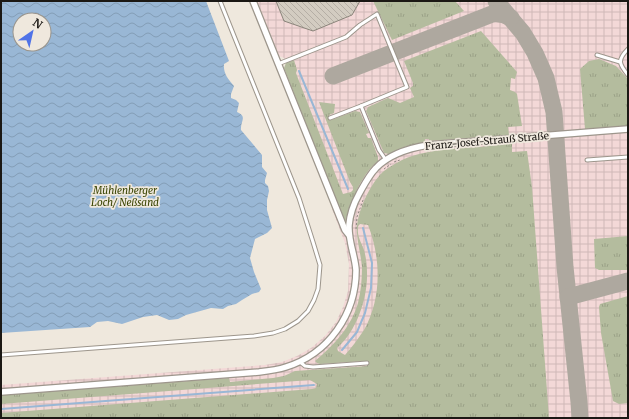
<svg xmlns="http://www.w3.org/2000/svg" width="629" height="419" font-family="Merriweather,serif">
  <defs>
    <pattern id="industrial-grid" width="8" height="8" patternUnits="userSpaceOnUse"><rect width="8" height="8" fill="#f3d8d7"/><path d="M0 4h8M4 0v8" fill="none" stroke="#d0b9b8"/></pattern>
    <pattern id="grass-tufts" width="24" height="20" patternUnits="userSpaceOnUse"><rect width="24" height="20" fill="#b4bc9e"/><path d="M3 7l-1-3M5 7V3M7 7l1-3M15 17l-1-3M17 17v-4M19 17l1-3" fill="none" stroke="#9aa187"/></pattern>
    <pattern id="water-waves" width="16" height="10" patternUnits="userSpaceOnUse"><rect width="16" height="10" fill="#99b7d5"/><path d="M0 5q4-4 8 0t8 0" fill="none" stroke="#839db6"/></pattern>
    <pattern id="building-back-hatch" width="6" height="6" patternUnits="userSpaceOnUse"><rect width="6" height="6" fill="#d3ccc1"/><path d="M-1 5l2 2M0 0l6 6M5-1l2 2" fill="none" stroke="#b5aea5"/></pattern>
  </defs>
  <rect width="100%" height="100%" fill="#efe8dd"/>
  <path fill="url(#industrial-grid)" d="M257,1H628V418H1V385L265,365L282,362L297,356L311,348L325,336L336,322L343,307L348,291L349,264L345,243L332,209L339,206L287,64L284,58L279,56Z"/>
  <g fill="url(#grass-tufts)" fill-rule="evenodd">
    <path d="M373,1H455L464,11L392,40Z"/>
    <path d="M481,31L517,72L515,79L511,78L510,90L515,92L517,94L522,126L508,127L509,135L429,141V139H425V142L404,147L389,154L384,153L366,111L368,107L388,98L400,103L414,97L410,88L413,86V83L404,61Z"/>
    <path d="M599,59L616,66L628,79V126L585,129L580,69L589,61Z"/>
    <path d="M294,60L297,70L296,73L299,81L343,194L351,192L353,190V187L350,182L319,102L335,104L334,113L329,115L331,120L355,111L360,112L369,133L366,134L368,138H371L378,157V161C375,164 372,166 369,170C357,186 350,204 345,223L284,68L286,63Z"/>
    <path d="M504,144H512V152L527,151L532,187L549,418H1V413L312,389L316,388L317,384L310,380L1,404V395L229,378L230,382L273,378L284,376L295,371L367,366L366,361L320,364L317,363L315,361C334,345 351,327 358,303C361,291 362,279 362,267C361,256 358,245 357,234C355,215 370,183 384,171C389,167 396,163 402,160C433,146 470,150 504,144ZM360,224L368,225C381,258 382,298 364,330C358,339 352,347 345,355L338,351L337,348C357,331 368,297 367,272C367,265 366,257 364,250C362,244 357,236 358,229C358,226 358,226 360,224Z"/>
    <path d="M628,236V270H599L595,268L594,239Z"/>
    <path d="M628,296V403L619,404L613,401L601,333L599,307L600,304Z"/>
  </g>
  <path fill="url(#water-waves)" fill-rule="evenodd" d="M1,1H206L229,61L224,64C223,73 228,79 234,86L231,94V98L236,100L239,103L237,112C248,117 240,121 241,130L262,155V167L267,173L265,180V183L268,186L269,191L267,200V210L272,228L267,233L255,239L250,258L254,272L261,289L259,292L252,294L242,300L236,304L228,306L223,309L211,308L186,315L178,319L169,320L157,315L143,317L122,324L108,321L97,322L90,327L1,333ZM20,20H44V44H20Z"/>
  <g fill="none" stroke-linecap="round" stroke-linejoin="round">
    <g stroke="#99b7d5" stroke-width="2">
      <path d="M299,71L348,189"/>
      <path d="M342,350L357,332L365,313L371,288L372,263L363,228"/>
      <path d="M1,409L314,385"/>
    </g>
    <g stroke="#aea89f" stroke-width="17">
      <path d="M496,1L523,33L535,53L546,78L554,112L565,267L579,402L580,418"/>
      <path d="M333,76L492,14C499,13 504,14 511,18"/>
      <path d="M568,297L628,281"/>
    </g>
  </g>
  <path fill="url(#building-back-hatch)" stroke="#8b857b" d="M276,1H360L352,15L313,31L284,21Z"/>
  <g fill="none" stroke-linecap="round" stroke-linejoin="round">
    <defs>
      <g id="service">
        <path d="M628,49C617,60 619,64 628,75"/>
        <path d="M597,55L620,62"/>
        <path d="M278,64L346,37L360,25L377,14L407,87L361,106L379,150L386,160"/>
        <path d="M330,118L361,106"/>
        <path d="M587,160L628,157"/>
        <path d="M1,355L254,336L273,333L285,329L298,321L308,311L314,300L318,289L320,265L313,242L299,198L220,1"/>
        <path d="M300,362L305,366L313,367L367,363"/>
      </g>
      <g id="minor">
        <path d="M253,1L341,220L345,230L349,235"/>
        <path d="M1,392L259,372C268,371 277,370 286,367C328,354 356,315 356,270C355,255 348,241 349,225C350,214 354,203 359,194C364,185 369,175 376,168C389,154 410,148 428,145L628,129"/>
      </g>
    </defs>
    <use href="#service" stroke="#9d968c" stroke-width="5"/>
    <use href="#minor" stroke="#9d968c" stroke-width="8"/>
    <g stroke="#8f8a82" stroke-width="1" stroke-dasharray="2 2" stroke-linecap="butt">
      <path d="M394,162L400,160"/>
      <path d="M384,169L391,164"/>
      <path d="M356,229L357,217L363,200"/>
    </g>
    <use href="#service" stroke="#fff" stroke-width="3"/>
    <use href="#minor" stroke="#fff" stroke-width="5.5"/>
  </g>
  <g text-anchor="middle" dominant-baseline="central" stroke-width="3.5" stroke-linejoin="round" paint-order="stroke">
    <g font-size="10" fill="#1b1814" stroke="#efe8dd">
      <text transform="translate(487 141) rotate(-5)">Franz-Josef-Strauß Straße</text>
    </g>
    <g font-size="10" font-style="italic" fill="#394402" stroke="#efe8dd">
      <text x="125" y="190">Mühlenberger<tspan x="125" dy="12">Loch/ Neßsand</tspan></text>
    </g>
  </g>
  <rect width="629" height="419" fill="none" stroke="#1b1814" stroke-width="4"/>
  <g transform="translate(32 32) rotate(34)"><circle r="19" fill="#efe8dd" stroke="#9a958d"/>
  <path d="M0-3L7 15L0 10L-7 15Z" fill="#5073e7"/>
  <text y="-6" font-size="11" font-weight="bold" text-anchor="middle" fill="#1b1814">N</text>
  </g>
</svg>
